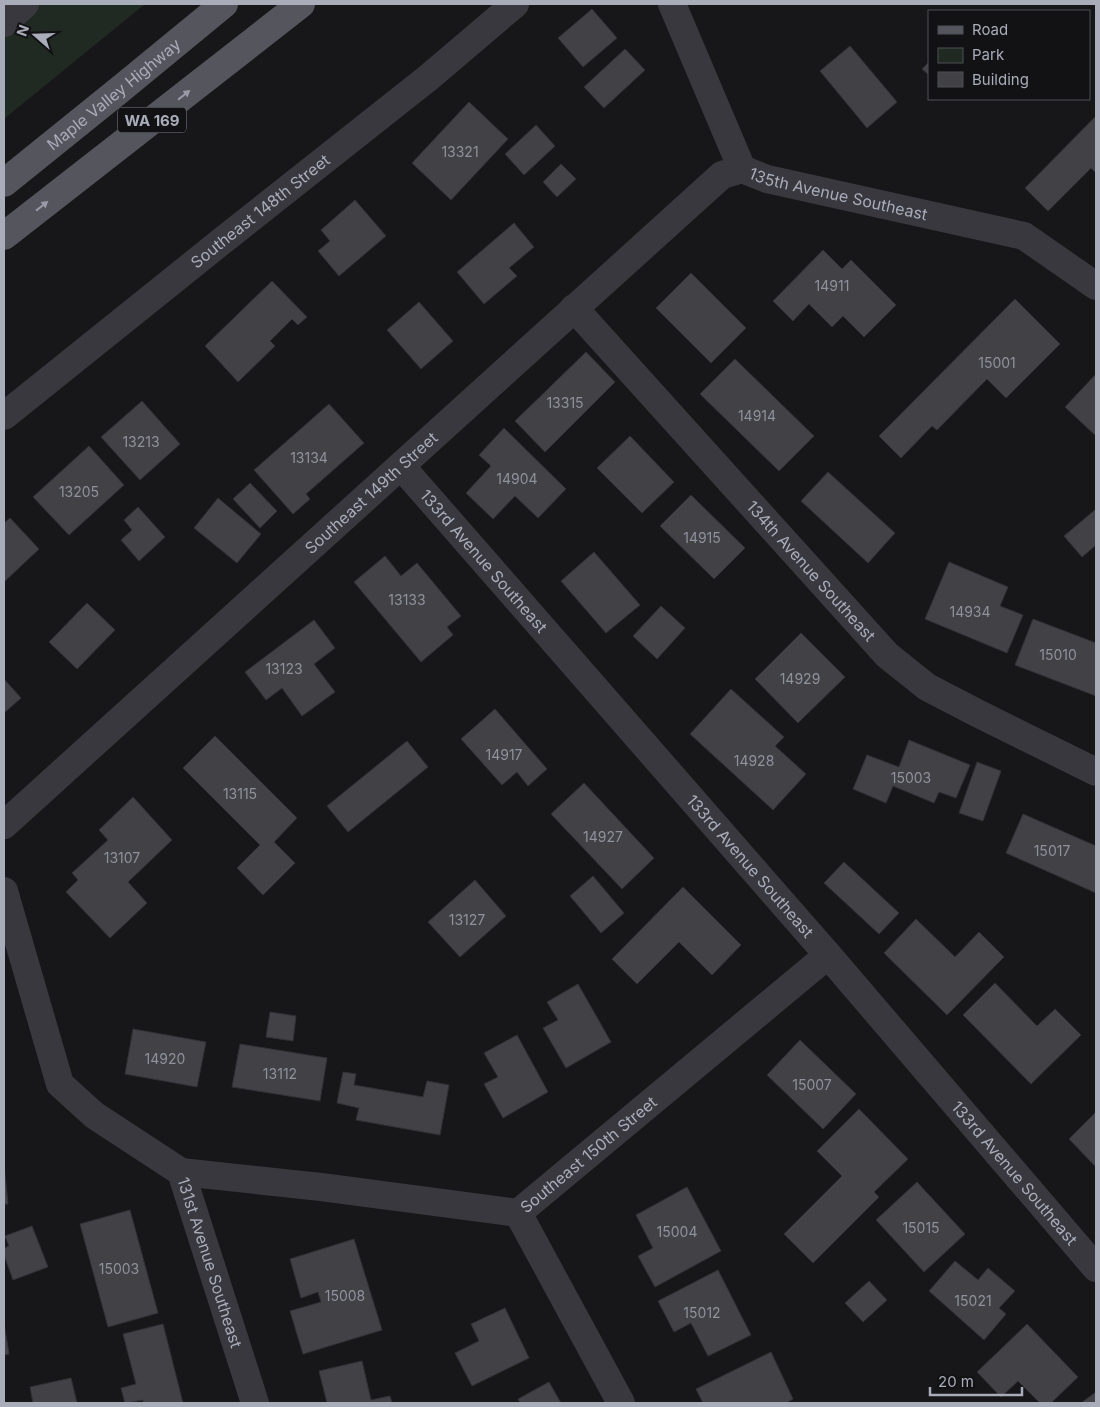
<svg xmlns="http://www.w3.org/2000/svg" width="1100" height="1407" font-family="Inter,sans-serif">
  <rect width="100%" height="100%" fill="#171719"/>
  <path fill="#212923" d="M4,4H145L4,119Z"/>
  <g fill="#414146" stroke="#323135">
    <path d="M592,9L617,38L583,67L558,38Z"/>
    <path d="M850,46L897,102L867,128L820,71Z"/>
    <path d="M625,49L645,70L604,108L584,87Z"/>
    <path d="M929,62V75L922,69Z"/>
    <path d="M469,102L508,139L451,200L412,163Z"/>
    <path d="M1096,116V173L1091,168L1048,211L1025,188Z"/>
    <path d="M536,125L555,146L524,175L505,154Z"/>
    <path d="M561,164L576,179L557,197L543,182Z"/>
    <path d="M355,200L386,236L339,276L318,251L330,241L321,230Z"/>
    <path d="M514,223L534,247L509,268L517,276L484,304L457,272Z"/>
    <path d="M823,250L842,269L851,260L896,305L864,337L843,316L832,327L809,304L793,321L773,301Z"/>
    <path d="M691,273L746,328L711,363L656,308Z"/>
    <path d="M272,281L307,317L298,325L292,319L270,341L275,346L238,382L205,346Z"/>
    <path d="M1015,299L1060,344L1006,398L987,379L937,430L932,426L901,458L879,436Z"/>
    <path d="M419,302L453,341L421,369L387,330Z"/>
    <path d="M586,352L615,382L545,452L515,421Z"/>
    <path d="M735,359L814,436L779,471L700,394Z"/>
    <path d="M1096,374V436L1065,407Z"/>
    <path d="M142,401L180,444L140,480L101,437Z"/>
    <path d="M329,404L364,443L306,494L310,499L293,514L254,470Z"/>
    <path d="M504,428L566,489L538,518L515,496L493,519L466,493L491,466L479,455Z"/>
    <path d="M630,436L674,482L642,513L597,468Z"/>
    <path d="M89,446L124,485L69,535L33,497Z"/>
    <path d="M828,472L895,533L868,563L801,501Z"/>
    <path d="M250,483L277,511L260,528L233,499Z"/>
    <path d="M691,495L745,548L714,579L660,526Z"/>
    <path d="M218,498L261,534L237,563L194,528Z"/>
    <path d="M138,507L165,537L139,561L121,540L132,530L124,520Z"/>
    <path d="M1096,509V545L1082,557L1064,536Z"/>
    <path d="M10,518L39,549L4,582V523Z"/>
    <path d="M594,552L640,605L606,633L561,581Z"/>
    <path d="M385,556L401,576L417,563L461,616L447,627L453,635L421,662L354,582Z"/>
    <path d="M949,562L1008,587L1000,606L1023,615L1007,653L925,619Z"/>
    <path d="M87,603L115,630L77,669L49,642Z"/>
    <path d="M661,606L685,628L657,659L633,636Z"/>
    <path d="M1033,619L1096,643V696L1015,665Z"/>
    <path d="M314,620L335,648L314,664L335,692L302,716L282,688L266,700L245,672Z"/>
    <path d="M801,633L845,677L798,723L755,679Z"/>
    <path d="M4,679L21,698L4,713Z"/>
    <path d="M731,689L784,737L775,746L806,774L773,810L690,734Z"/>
    <path d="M495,709L547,769L528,786L517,772L502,785L461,739Z"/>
    <path d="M215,736L297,818L274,842L295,863L263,895L237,868L260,845L183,768Z"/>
    <path d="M909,740L970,765L956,798L939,792L934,803L893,786L886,803L853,789L867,755L899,767Z"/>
    <path d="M407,741L428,767L348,832L327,806Z"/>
    <path d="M977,762L1001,771L983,821L959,813Z"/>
    <path d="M584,783L654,858L622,889L551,814Z"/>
    <path d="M133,797L172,840L128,882L147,903L110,938L66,892L78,880L72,873L108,840L99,830Z"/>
    <path d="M1023,814L1096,846V893L1006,853Z"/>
    <path d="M844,862L899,913L879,934L824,883Z"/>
    <path d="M593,876L624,913L601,933L570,896Z"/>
    <path d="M475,880L506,916L460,957L428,922Z"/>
    <path d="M683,887L741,945L712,975L679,942L637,984L612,959Z"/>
    <path d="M916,919L955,957L979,932L1004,957L947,1015L884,953Z"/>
    <path d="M995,983L1037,1026L1055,1009L1081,1035L1031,1084L963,1015Z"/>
    <path d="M578,984L611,1042L566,1068L543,1028L558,1020L547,1002Z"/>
    <path d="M270,1012L296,1016L293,1041L266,1037Z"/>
    <path d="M133,1029L206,1042L197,1087L125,1074Z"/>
    <path d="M517,1035L548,1092L503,1118L484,1084L498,1077L484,1053Z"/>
    <path d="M800,1040L856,1094L823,1129L767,1075Z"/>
    <path d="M240,1044L327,1058L320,1101L232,1087Z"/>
    <path d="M343,1072L356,1074L354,1085L423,1097L427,1081L449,1085L440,1135L356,1120L359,1108L337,1103Z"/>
    <path d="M859,1109L908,1159L874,1192L879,1197L813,1263L784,1234L842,1176L817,1151Z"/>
    <path d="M1096,1112V1167L1069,1139Z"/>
    <path d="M4,1165L8,1204H4Z"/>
    <path d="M917,1182L965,1234L924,1272L876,1220Z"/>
    <path d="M687,1187L721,1251L655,1287L638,1256L653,1248L636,1215Z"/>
    <path d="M130,1210L158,1313L108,1327L80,1224Z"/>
    <path d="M32,1226L48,1267L13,1280L4,1255V1248L9,1246L5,1236Z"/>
    <path d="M354,1239L382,1330L303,1354L290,1311L321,1302L318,1292L301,1298L290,1259Z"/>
    <path d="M955,1261L978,1280L988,1268L1015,1291L999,1308L1006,1314L984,1340L929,1291Z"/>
    <path d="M718,1270L751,1335L708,1356L691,1323L674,1332L658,1301Z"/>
    <path d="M869,1281L887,1300L863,1322L845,1303Z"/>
    <path d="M505,1308L529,1358L472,1386L455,1353L479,1341L471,1324Z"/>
    <path d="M4,1323L9,1354L4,1355Z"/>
    <path d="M163,1324L183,1403H143V1400L125,1403L121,1388L136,1384L123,1334Z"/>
    <path d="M1027,1324L1078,1377L1051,1403H1040L1018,1381L1001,1397L977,1372Z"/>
    <path d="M771,1352L793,1399L786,1403H703L696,1389Z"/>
    <path d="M362,1361L371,1400L390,1396L392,1403H327L319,1371Z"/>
    <path d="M71,1378L77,1403H33L30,1387Z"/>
    <path d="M549,1382L561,1403H520L518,1399Z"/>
    <path d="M1096,1392V1403H1081Z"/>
  </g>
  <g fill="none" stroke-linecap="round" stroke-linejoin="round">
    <g stroke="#38383e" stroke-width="28">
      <path id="s1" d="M672,4L742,169L767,179L1024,236L1096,286"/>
      <path d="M4,23L25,4"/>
      <path id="s2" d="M574,308L887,655L927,687L977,713L1096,772"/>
      <path id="s3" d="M4,416L222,241L428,78L515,4"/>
      <path id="s4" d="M401,466L828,955L1096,1268"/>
      <path id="s5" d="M4,825L722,175L742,169"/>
      <path id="s6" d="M4,891L60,1084L94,1115L181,1172L255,1403"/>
      <path id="s7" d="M181,1172L321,1187L518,1213L828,955"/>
      <path d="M518,1213L621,1403"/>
    </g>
    <g stroke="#54555d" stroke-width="28">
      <path id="s8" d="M4,183L123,87L224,4"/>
      <path d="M4,236L301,4"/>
    </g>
  </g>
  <defs><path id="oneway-solid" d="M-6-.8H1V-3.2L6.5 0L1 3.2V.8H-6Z" transform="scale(1.25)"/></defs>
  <g fill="#989ba7">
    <use href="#oneway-solid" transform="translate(184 95) rotate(-38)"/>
    <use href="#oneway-solid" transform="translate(42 206) rotate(-38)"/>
  </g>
  <g text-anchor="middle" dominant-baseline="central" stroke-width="4" stroke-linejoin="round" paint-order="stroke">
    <g font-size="14" fill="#8f919c">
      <text x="460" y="151">13321</text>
      <text x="832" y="285">14911</text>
      <text x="997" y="362">15001</text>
      <text x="565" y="402">13315</text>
      <text x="757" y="415">14914</text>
      <text x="141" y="441">13213</text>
      <text x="309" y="457">13134</text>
      <text x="517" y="478">14904</text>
      <text x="79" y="491">13205</text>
      <text x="702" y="537">14915</text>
      <text x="407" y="599">13133</text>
      <text x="970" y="611">14934</text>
      <text x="1058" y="654">15010</text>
      <text x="284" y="668">13123</text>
      <text x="800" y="678">14929</text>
      <text x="504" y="754">14917</text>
      <text x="754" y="760">14928</text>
      <text x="911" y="777">15003</text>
      <text x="240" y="793">13115</text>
      <text x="603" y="836">14927</text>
      <text x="1052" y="850">15017</text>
      <text x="122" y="857">13107</text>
      <text x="467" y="919">13127</text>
      <text x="165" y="1058">14920</text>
      <text x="280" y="1073">13112</text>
      <text x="812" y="1084">15007</text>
      <text x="921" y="1227">15015</text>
      <text x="677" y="1231">15004</text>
      <text x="119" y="1268">15003</text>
      <text x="345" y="1295">15008</text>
      <text x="973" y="1300">15021</text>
      <text x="702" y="1312">15012</text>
    </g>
    <rect fill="#121214" stroke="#7c7e88" stroke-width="1" x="118" y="107.5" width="68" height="25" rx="4"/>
    <g font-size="15" font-weight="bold" fill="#a9acb9">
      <text x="152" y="120">WA 169</text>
    </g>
    <g font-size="16" fill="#a9acb9" stroke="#121214">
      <text stroke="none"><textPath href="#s8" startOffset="141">Maple Valley Highway</textPath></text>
      <text stroke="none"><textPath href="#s1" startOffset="279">135th Avenue Southeast</textPath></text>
      <text stroke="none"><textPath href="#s3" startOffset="328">Southeast 148th Street</textPath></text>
      <text stroke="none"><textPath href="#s5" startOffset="495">Southeast 149th Street</textPath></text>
      <text stroke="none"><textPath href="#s4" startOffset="126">133rd Avenue Southeast</textPath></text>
      <text stroke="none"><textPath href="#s2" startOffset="354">134th Avenue Southeast</textPath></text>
      <text stroke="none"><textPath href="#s4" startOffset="531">133rd Avenue Southeast</textPath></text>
      <text stroke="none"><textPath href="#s7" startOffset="431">Southeast 150th Street</textPath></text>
      <text stroke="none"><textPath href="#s4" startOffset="936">133rd Avenue Southeast</textPath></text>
      <text stroke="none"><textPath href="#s6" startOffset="446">131st Avenue Southeast</textPath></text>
    </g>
  </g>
  <rect width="1100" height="1407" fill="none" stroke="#a9acb9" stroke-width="10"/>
  <rect x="928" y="10" width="162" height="90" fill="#121214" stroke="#4e5056"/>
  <rect x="938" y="26" width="25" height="8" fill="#54555d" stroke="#4e5056"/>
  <text x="972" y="35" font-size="15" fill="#a9acb9">Road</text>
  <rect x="938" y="48" width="25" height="15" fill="#212923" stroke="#4e5056"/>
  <text x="972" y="60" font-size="15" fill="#a9acb9">Park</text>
  <rect x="938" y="72" width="25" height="15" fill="#414146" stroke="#4e5056"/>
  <text x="972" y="85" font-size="15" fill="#a9acb9">Building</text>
  <g transform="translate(35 35) rotate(290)" stroke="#121214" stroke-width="4" paint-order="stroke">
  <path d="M0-4L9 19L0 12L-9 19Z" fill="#a9acb9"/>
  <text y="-8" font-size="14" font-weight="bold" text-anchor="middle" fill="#a9acb9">N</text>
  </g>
  <path d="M930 1387v8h92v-8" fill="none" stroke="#a9acb9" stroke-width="2.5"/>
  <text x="938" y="1387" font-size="15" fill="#a9acb9" stroke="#121214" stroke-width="4" paint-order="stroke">20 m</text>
</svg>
